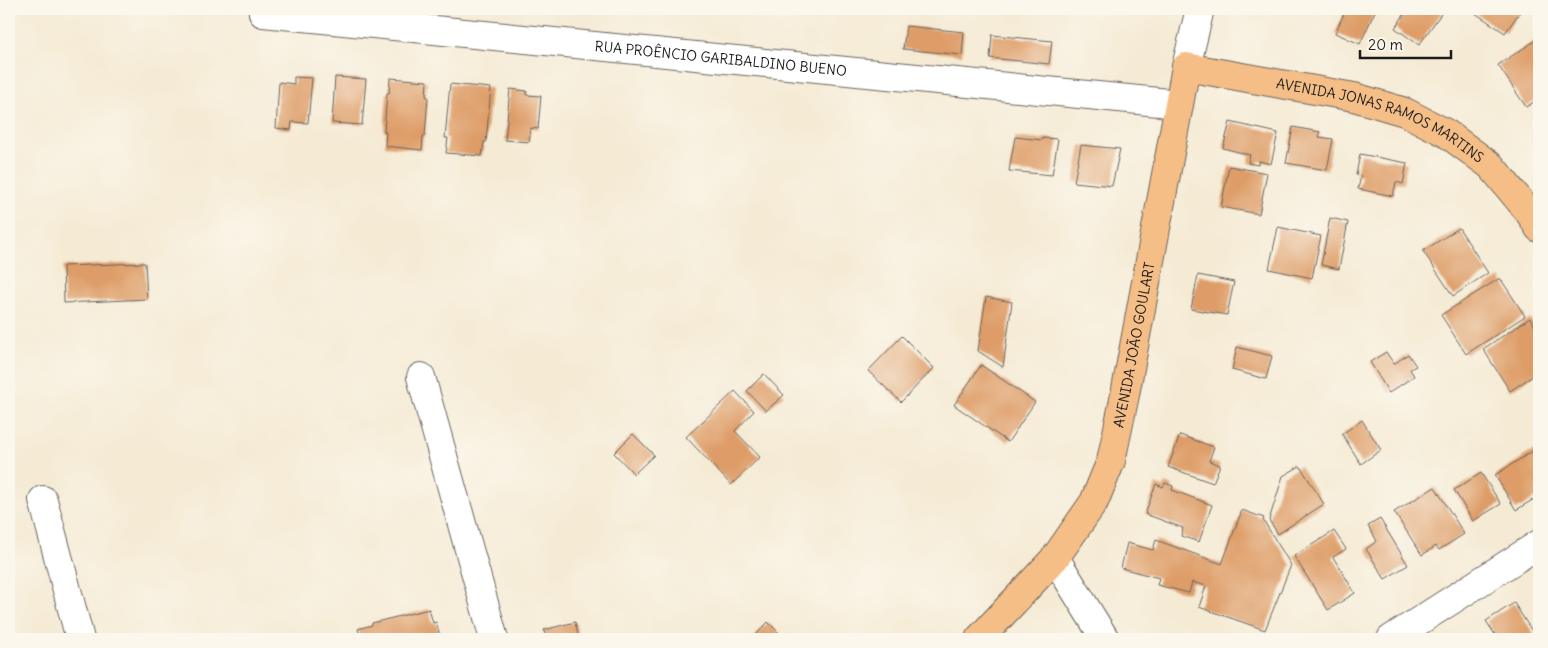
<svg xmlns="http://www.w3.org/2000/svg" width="1548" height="648" font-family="Delius,sans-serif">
  <rect width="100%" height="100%" fill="#fbf7ec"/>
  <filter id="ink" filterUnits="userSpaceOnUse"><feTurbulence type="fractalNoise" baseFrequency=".02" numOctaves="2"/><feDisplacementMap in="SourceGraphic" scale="10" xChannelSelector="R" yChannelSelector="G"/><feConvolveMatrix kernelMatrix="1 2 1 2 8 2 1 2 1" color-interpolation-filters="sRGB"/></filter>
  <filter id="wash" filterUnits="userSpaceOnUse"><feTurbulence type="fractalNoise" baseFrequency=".0096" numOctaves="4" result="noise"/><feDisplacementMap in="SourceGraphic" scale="20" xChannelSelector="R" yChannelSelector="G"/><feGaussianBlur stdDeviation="1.12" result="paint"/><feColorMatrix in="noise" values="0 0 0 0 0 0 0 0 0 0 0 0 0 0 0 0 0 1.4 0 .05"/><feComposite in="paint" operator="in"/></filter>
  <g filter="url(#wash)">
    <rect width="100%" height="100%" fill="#f5ebd5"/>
    <g id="blocks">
      <g fill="#de9d68">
        <path d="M1346,9H1376L1360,44L1335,33Z"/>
        <path d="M1408,9H1439L1443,11L1419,45L1395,28Z"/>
        <path d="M1469,9H1522L1505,33Z"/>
        <path d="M906,26L964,32L962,55L903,49Z"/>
        <path d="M992,35L1052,41L1049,64L990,58Z"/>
        <path d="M1539,38V99L1526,107L1498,65Z"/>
        <path d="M294,77L312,78L308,123L292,122L291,130L276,128L279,82L294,84Z"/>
        <path d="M335,77L366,79L362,125L332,123Z"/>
        <path d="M390,78L427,81L426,96L428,97L425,136H423L422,150L385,146L386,132H384L387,93H389Z"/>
        <path d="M450,84L491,88L486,142H484L482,156L446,153L448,138H445Z"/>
        <path d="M510,89L527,91L526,95L541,96L538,129L531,128L529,142L505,140Z"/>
        <path d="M1230,122L1278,133L1271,164L1259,161L1258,165L1248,163L1250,155L1223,148Z"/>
        <path d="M1293,127L1320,132L1319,137L1333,139L1327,170L1286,163Z"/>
        <path d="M1015,137L1042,140V138L1058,139L1052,175L1009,171Z"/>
        <path d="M1081,145L1120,149L1112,186L1074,182Z"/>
        <path d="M1360,154L1407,163L1403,184L1396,182L1393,196L1358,189L1361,176L1356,175Z"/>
        <path d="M1229,166L1267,173L1259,214L1221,207Z"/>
        <path d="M1330,218L1348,222L1339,269L1321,265Z"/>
        <path d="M1278,227L1321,236L1312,278L1269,269Z"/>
        <path d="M1459,228L1488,273L1453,296L1423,251Z"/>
        <path d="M145,263L147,299L64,303L63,266Z"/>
        <path d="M1198,275L1234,282L1227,315L1191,309Z"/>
        <path d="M1500,278L1525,316L1466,354L1441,315Z"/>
        <path d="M986,297L1012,302L1003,367L978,351Z"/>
        <path d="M1530,318L1539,333V372L1510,391L1483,349Z"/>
        <path d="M902,336L934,368L901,402L868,371Z"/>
        <path d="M1237,347L1272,356L1266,379L1232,370Z"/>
        <path d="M1386,352L1394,364L1408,354L1416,366L1410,369L1414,376L1389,393L1370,362Z"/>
        <path d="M981,365L1035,402L1008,442L954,405Z"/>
        <path d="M764,374L784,395L766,411L747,391Z"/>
        <path d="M735,391L754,411L735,431L760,457L731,485L686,437Z"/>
        <path d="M1362,420L1381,450L1361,464L1342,434Z"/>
        <path d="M633,434L654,455L634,474L614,453Z"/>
        <path d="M1180,435L1214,447L1209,461L1220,465L1213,483L1168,467Z"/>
        <path d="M1539,447V496L1516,510L1495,475Z"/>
        <path d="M1300,466L1324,504L1278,534L1269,520L1283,476Z"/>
        <path d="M1481,473L1501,504L1473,521L1454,490Z"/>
        <path d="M1165,483L1173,486L1172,490L1212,505L1199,542L1181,536L1183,528L1145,514L1156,484L1163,487Z"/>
        <path d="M1435,487L1464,534L1439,550L1436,546L1422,555L1394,512Z"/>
        <path d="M1242,510L1264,518L1263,520L1291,565L1265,630L1199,607L1206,586L1192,582L1189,593L1157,585L1159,578L1121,568L1127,543L1153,550L1156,540L1222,564Z"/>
        <path d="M1380,519L1408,565L1385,579L1366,549L1377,541L1368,526Z"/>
        <path d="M1334,531L1346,549L1333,557L1355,593L1328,610L1294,556Z"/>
        <path d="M1514,603L1537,639H1498L1486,621Z"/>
        <path d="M429,609L433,623L436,622L441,639H361L358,629L372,625V623Z"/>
        <path d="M575,622L579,639H546L544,630Z"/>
        <path d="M768,622L785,639H752Z"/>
      </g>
    </g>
  </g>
  <g filter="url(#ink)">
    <use href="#blocks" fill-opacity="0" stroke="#68645d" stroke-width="1"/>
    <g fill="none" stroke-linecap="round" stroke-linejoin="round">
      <defs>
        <g id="minor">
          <path id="s1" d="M263,13L1179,104"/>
          <path d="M1186,67L1200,9"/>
          <path d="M421,377L494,639"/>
          <path d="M43,500L80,639"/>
          <path d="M1055,558L1105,639"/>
          <path d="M1391,639L1539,544"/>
        </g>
        <g id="major">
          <path id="s2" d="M979,639L1055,558L1094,502L1111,461L1125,395L1186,67L1354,97L1405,112L1446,133L1491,166L1529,212L1539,228"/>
        </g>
      </defs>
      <use href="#minor" stroke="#68645d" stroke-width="30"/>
      <use href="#major" stroke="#68645d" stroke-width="30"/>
      <use href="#minor" stroke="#fff" stroke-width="28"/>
      <use href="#major" stroke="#f6be87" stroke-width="28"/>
    </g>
  </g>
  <g text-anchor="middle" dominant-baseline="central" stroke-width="4.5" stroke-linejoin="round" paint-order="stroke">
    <g font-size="14" fill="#1c1c1c" stroke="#fbf7ec">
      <text stroke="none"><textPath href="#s1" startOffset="460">RUA PROÊNCIO GARIBALDINO BUENO</textPath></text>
      <text stroke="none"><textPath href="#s2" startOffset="828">AVENIDA JONAS RAMOS MARTINS</textPath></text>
      <text stroke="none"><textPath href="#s2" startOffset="342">AVENIDA JOÃO GOULART</textPath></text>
    </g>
  </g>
  <rect width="1548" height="648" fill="none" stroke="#fbf7ec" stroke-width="30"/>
  <path d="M1360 50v8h91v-8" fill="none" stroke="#1c1c1c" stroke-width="2.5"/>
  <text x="1368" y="50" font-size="15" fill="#1c1c1c" stroke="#fbf7ec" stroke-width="4" paint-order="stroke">20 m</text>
</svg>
